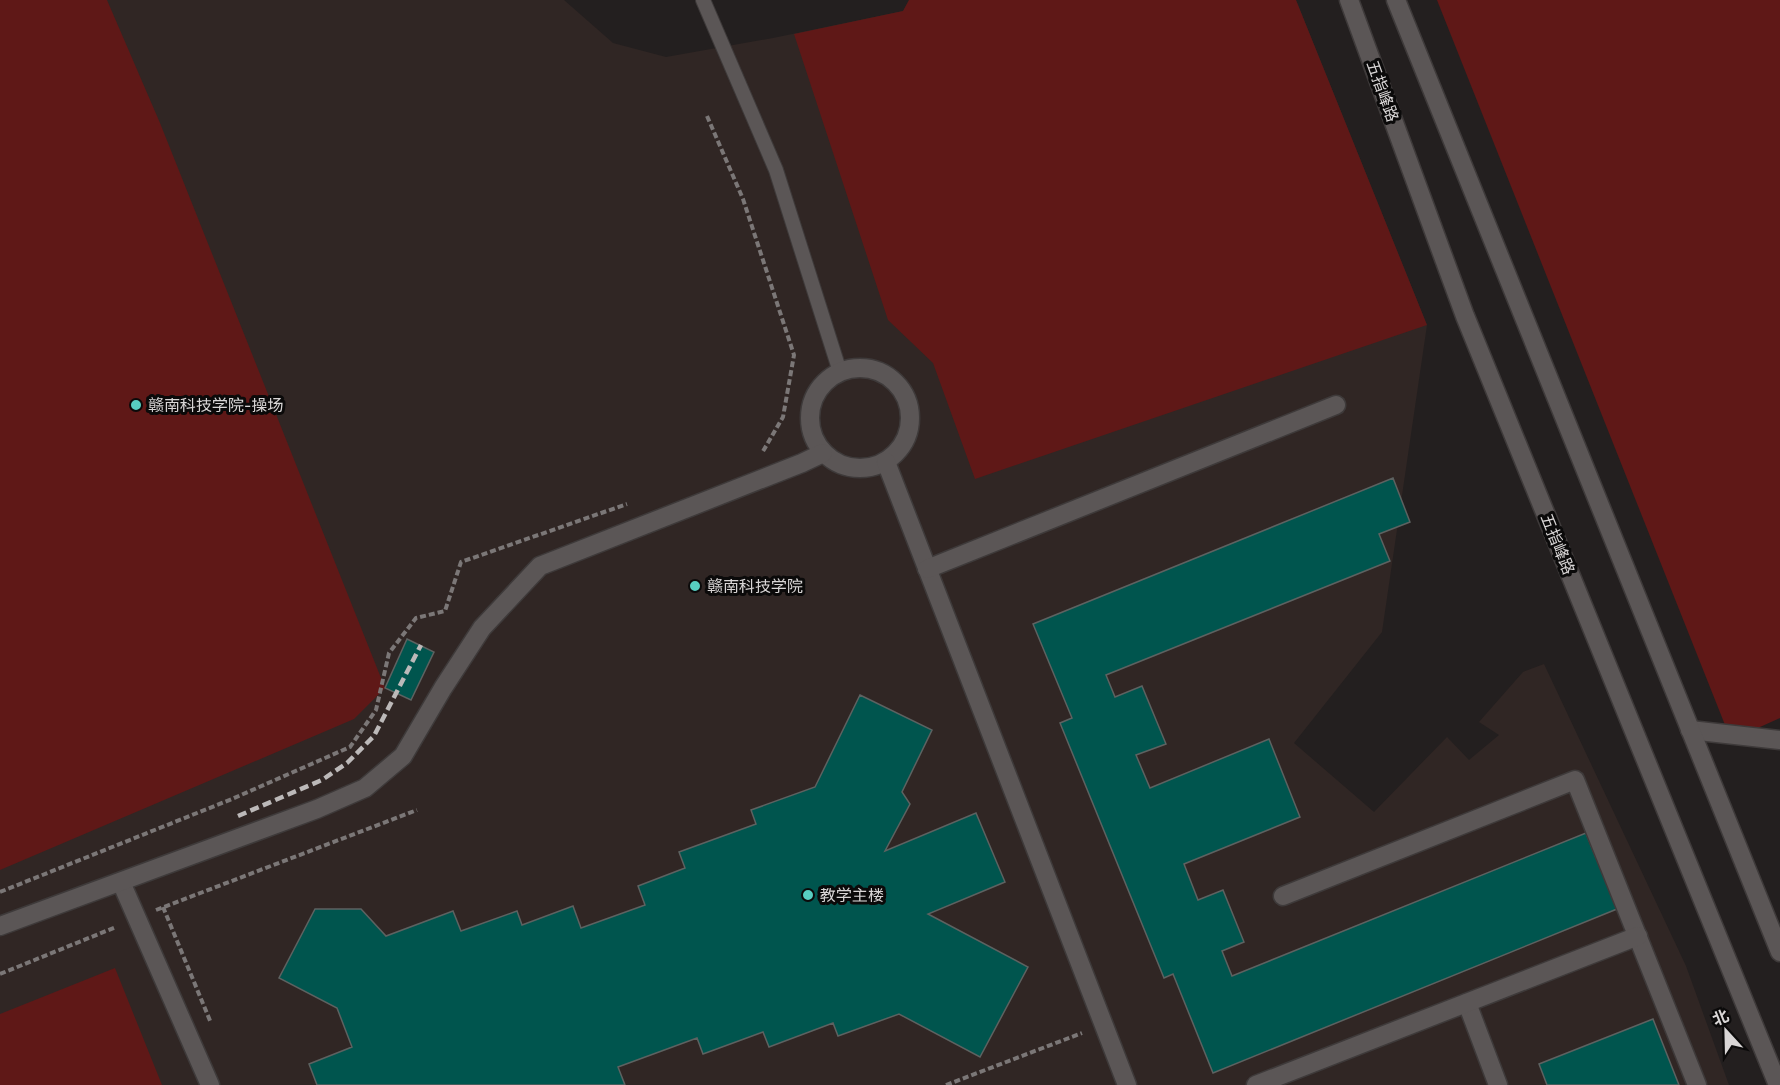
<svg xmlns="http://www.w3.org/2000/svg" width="1780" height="1085" font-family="Inter,'Noto Sans SC',sans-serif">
  <rect width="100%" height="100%" fill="#231f1f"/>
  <path fill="#302624" d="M0,0H564L613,43L666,57L773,38L903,11L909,0H1296L1427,325L1382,632L1294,743L1374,812L1447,737L1469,760L1499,735L1479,722L1523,672L1544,664L1686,966L1729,1085H0Z"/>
  <g fill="#5f1817">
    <path d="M0,0H107L160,123L385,688L354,719L0,870Z"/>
    <path d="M909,0H1296L1427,325L975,479L933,363L888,320L794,34L903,11Z"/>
    <path d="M1437,0H1780V718L1731,740Z"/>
    <path d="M115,968L162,1085H0V1014Z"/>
  </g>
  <g fill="#00554e" stroke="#5d6261" stroke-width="1.5">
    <path d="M1393,478L1410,522L1379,534L1390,561L1106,675L1115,697L1142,686L1166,744L1136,755L1150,788L1269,739L1300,817L1184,864L1198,900L1223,890L1244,942L1222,951L1232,976L1586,833L1617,909L1213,1073L1173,974L1164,978L1060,723L1072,718L1033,624Z"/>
    <path d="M407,639L434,652L411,700L385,688Z"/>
    <path d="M860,695L932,730L902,792L910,804L885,851L976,813L1005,882L928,914L1028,967L980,1057L899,1014L838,1036L833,1023L769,1047L763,1032L703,1054L697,1038L618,1067L625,1085H317L309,1064L352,1047L337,1008L279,978L315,909H361L386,936L453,911L461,931L517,911L522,925L573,906L581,928L645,905L638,886L685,868L679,852L756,824L751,810L815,787Z"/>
    <path d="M1653,1019L1679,1085H1547L1539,1064Z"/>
  </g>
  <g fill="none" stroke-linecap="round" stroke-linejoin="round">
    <defs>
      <path id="lane" d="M703,0L776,170L840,372"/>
      <g id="street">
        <circle cx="860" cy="418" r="50"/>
        <path d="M886,462L1127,1085"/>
        <path d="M927,569L1336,405"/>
        <path d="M1690,730L1780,740"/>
        <path d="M121,882L210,1085"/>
        <path d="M1283,896L1575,780L1697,1085"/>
        <path d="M0,926L317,809L365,788L403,756L443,688L482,628L540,566L802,463L823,453"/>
        <path d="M1467,1003L1498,1085"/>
        <path d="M1256,1085L1638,936"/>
      </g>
      <g id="secondary">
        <path d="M1349,0L1465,316L1778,1085"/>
        <path d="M1396,0L1780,952"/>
      </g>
    </defs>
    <use href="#lane" stroke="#3e3a3a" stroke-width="16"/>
    <use href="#street" stroke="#3e3a3a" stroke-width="21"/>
    <use href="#secondary" stroke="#3e3a3a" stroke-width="21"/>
    <g stroke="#7b7777" stroke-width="4" stroke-dasharray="6 3" stroke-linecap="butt">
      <path d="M707,116L743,199L794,355L783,417L762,453"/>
      <path d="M0,892L232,799L350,747L376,710L389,653L416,618L445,611L461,562L627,504"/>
      <path d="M163,907L211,1023"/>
      <path d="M156,910L417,810"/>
      <path d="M0,974L116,927"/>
      <path d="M946,1085L1082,1033"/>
    </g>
    <use href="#lane" stroke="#5b5656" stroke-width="14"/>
    <use href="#street" stroke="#5b5656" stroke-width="18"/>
    <use href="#secondary" stroke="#5b5656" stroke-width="18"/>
    <path stroke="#bcb9b9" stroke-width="4.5" stroke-dasharray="9 4.5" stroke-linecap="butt" d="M238,816L322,780L347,763L374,736L421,645"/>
  </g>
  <g fill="#57cec1" stroke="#0b0a0a" stroke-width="2">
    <circle cx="136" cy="405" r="6"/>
    <circle cx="695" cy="586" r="6"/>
    <circle cx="808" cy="895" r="6"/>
  </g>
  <g text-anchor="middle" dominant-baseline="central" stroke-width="6" stroke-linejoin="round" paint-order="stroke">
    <g font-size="16" fill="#d9d6d6" stroke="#0b0a0a">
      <text transform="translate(1383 91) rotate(70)">五指峰路</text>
      <text transform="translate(1558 544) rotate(68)">五指峰路</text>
    </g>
    <g font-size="16" fill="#d9d6d6" stroke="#0b0a0a" text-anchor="start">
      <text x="148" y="405">赣南科技学院-操场</text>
      <text x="707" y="586">赣南科技学院</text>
      <text x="820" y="895">教学主楼</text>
    </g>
  </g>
  <g transform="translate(1726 1031) rotate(338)" stroke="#0b0a0a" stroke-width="4.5" paint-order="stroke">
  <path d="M0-4.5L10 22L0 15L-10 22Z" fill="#d9d6d6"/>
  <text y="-9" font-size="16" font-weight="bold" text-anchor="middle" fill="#d9d6d6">北</text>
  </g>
</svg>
